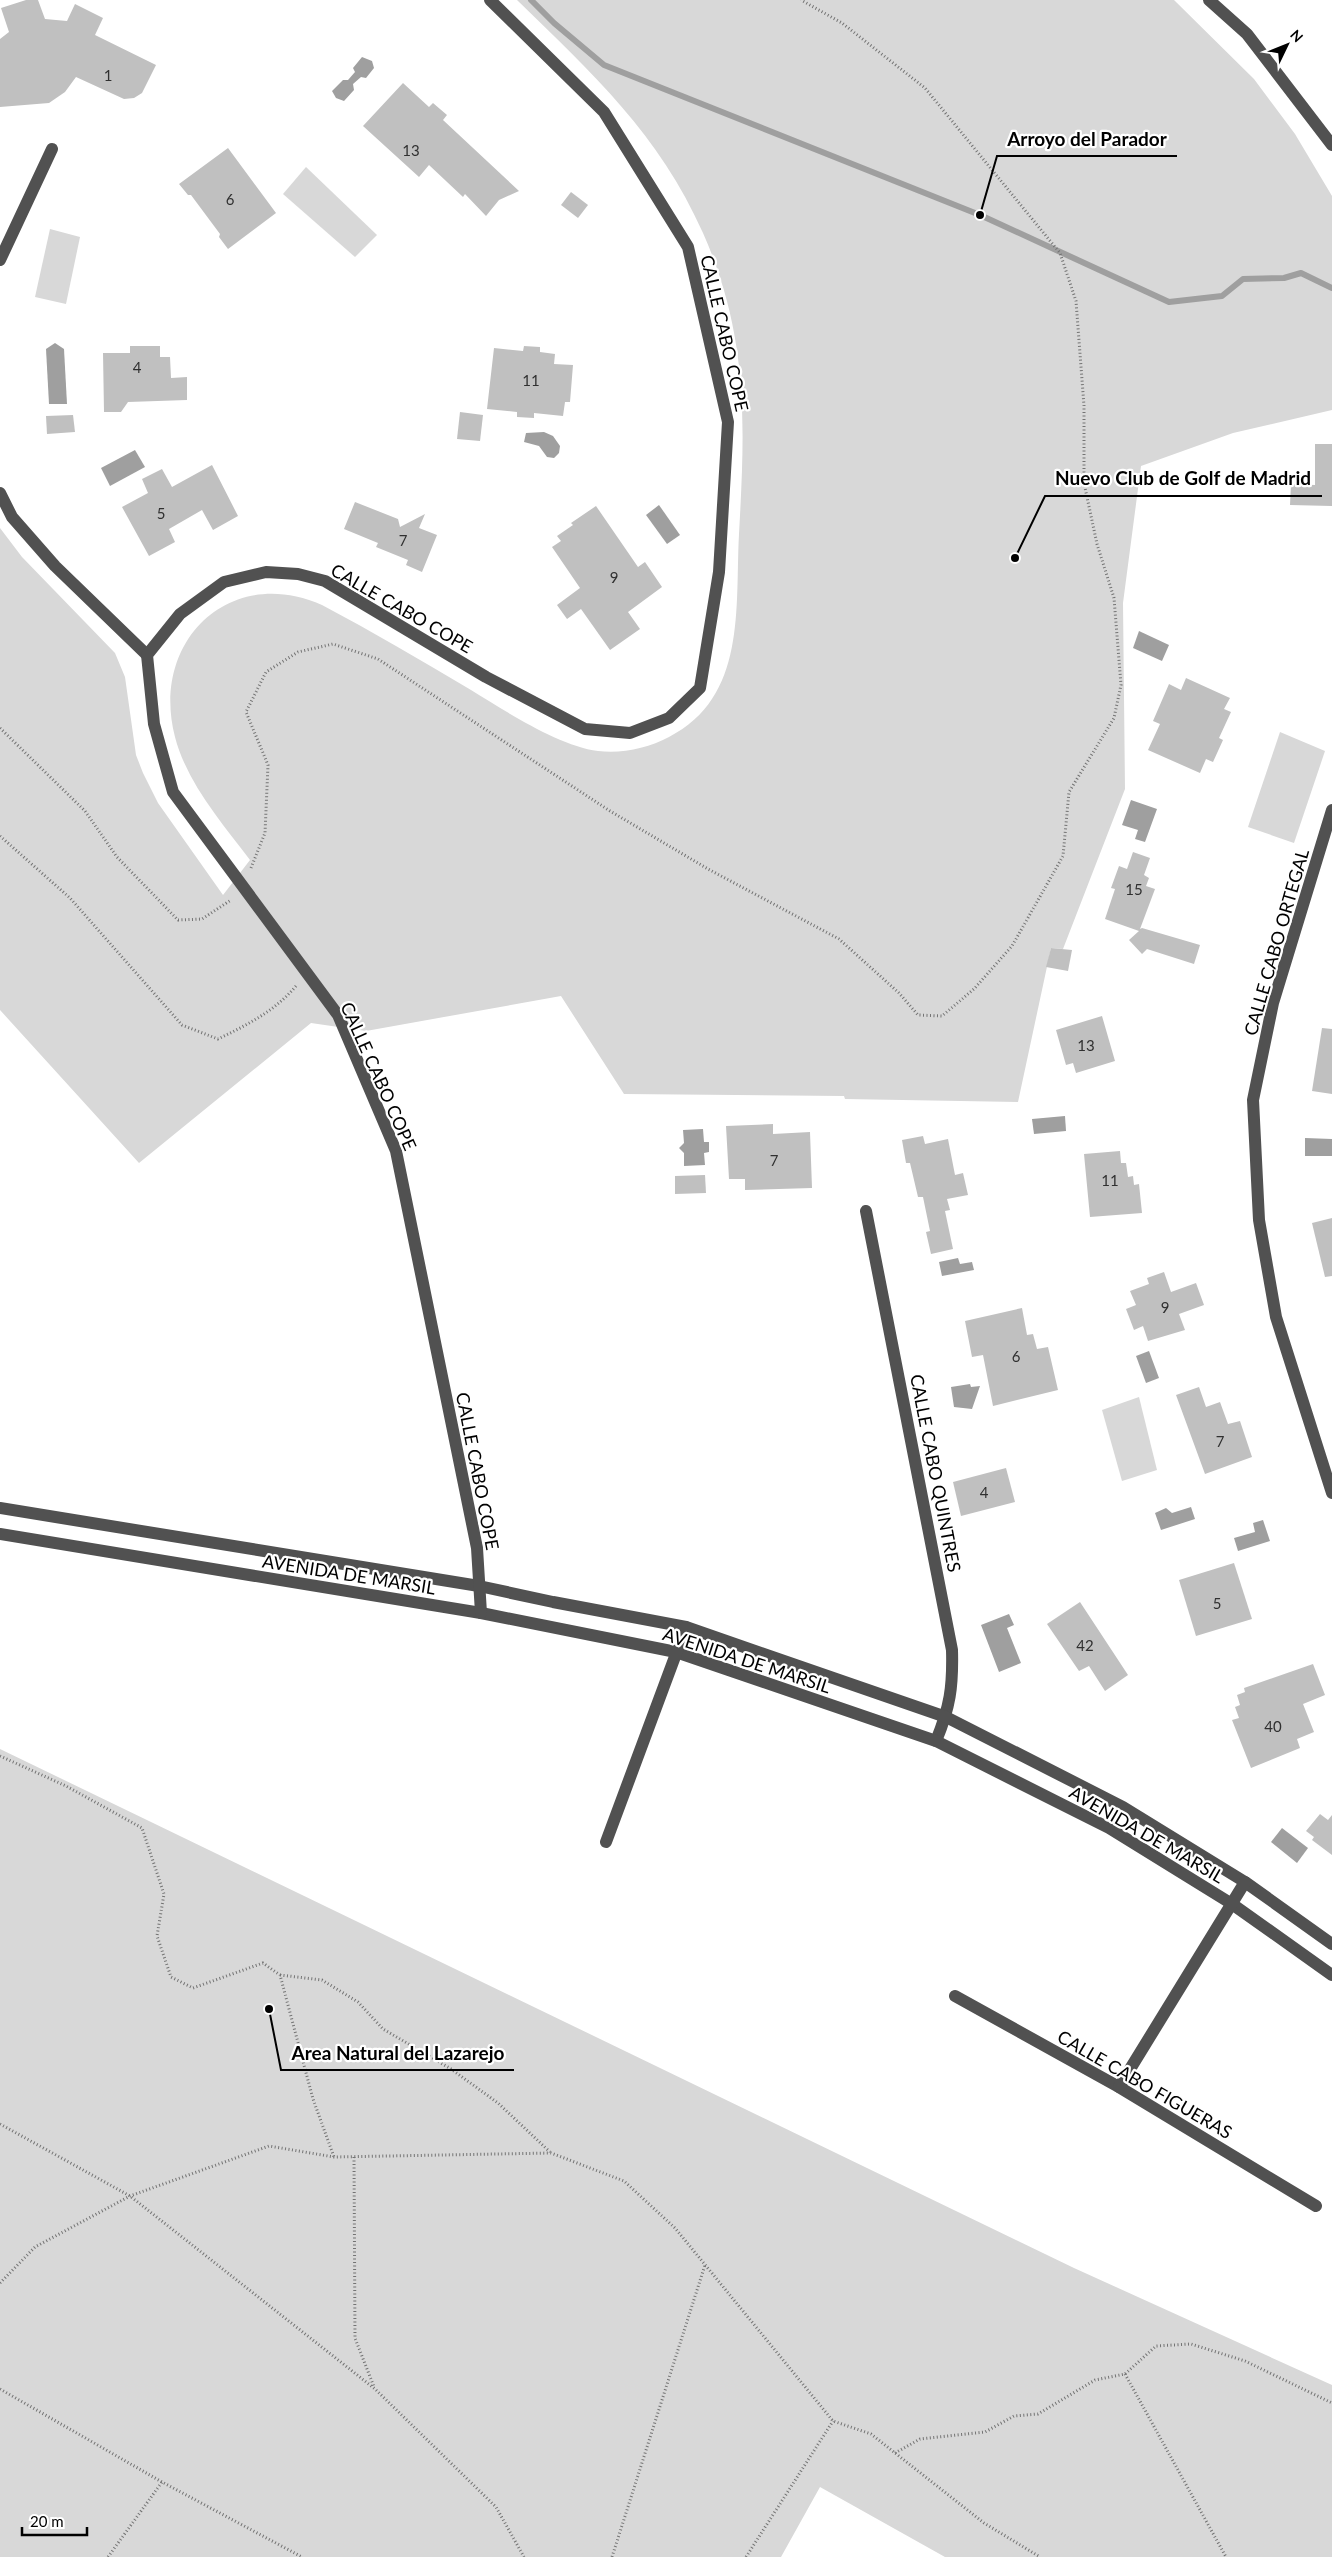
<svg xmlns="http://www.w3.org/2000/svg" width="1332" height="2557" font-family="Lato,sans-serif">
  <rect width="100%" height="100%" fill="#fff"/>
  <g fill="#d8d8d8">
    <path d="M517,0H1174L1254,79L1295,134L1332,196V410L1233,433L1141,466L1123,603L1125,789L1063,949L1051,948L1018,1102L845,1099L844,1096L624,1094L561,996L366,1031L311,1023L139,1163L0,1010V528L22,557L115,653L125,677L136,755L143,773L158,803L223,895L250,860C222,823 187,783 175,737C150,642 229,564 322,605C373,632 422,661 471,690C505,711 559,746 598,751C622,754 648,748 669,737C747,697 735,608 739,534C745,425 749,337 703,233C659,134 593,74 517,0Z"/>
    <path d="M306,167L377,235L355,257L283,194Z"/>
    <path d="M50,229L80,237L66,304L35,297Z"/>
    <path d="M1280,732L1325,751L1294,843L1248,827Z"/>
    <path d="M1139,1397L1157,1470L1122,1481L1102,1410Z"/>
    <path d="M0,1749L1074,2268L1332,2385V2557H945L820,2487L781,2557H0Z"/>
  </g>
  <g fill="#9f9f9f">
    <path d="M362,57L372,61L374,68L366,78L361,77L353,84L354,90L344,101L336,98L332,91L343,80H348L355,72L353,68Z"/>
    <path d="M55,343L64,349L67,404H49L46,349Z"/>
    <path d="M544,432L553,436L560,446L559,453L554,458L547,457L539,446L524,442L526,433Z"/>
    <path d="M135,450L145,467L110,486L101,468Z"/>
    <path d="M659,505L680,535L667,544L646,515Z"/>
    <path d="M1139,631L1169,645L1162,661L1133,648Z"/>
    <path d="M1131,800L1157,809L1145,842L1135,839L1138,830L1122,825Z"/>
    <path d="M1065,1116L1066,1131L1034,1134L1032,1119Z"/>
    <path d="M703,1129L704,1142H709V1152L704,1153L705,1165L684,1166V1153L679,1148L684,1143L683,1130Z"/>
    <path d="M1305,1138L1332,1139V1156H1305Z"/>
    <path d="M958,1258L960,1264L972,1262L974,1270L942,1276L939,1262Z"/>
    <path d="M1149,1351L1159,1378L1146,1383L1136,1356Z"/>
    <path d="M970,1384L971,1387L980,1386L972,1409L954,1407L951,1387Z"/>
    <path d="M1191,1507L1195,1519L1161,1530L1155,1513L1166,1508L1172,1513Z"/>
    <path d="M1263,1520L1270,1541L1238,1551L1234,1538L1255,1532L1253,1523Z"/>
    <path d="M1009,1614L1014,1625L1007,1628L1021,1663L999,1672L981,1625Z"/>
    <path d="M1282,1828L1308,1848L1297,1863L1271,1842Z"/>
  </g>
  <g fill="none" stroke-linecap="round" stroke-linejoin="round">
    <path stroke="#9f9f9f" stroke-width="6" d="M531,0L554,23L604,65L980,215L1169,302L1222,296L1243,279L1284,278L1301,273L1332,288"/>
  </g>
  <g fill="#c0c0c0">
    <path d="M26,0H38L45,19L67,21L75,4L103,18L95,35L156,65L142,93L134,98L124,99L76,77L65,92L49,103L0,107V39L9,32L1,8Z"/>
    <path d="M403,83L429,107L433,103L447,115L443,120L519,191L499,200L486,216L465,194L463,197L429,165L419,177L363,126Z"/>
    <path d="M228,148L276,213L228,249L219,237L220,234L191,195H188L179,184Z"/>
    <path d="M571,192L588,205L578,218L561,205Z"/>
    <path d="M130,346H160V357H170L171,378L187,377V400L128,402L121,412H104L103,353H130Z"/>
    <path d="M524,346L540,347V352L555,354L554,364L573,365L570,402H565L563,416L534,413V418L517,417V412L487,409L494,348L523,351Z"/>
    <path d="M460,412L483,415L480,441L457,439Z"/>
    <path d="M73,415L75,432L47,434L46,416Z"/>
    <path d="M1315,444H1332V506L1290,505L1291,484L1315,485Z"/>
    <path d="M212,465L238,516L213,530L202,510L169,529L175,542L149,556L122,507L148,493L142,479L162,469L172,487Z"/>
    <path d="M355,502L398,519L400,527L425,514L419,528L437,535L422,572L406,565L408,560L376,547L378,543L344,529Z"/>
    <path d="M596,506L638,567L645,562L662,587L628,612L640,629L610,650L581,609L567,619L557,605L580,588L552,547L561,541L557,536L573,525L571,523Z"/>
    <path d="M1186,678L1230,698L1224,709L1231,712L1219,738L1223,740L1213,762L1206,759L1200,773L1148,750L1160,724L1153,721L1169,684L1181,690Z"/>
    <path d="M1133,852L1150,858L1144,875L1149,878L1146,886L1155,889L1140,929L1142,928L1200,945L1194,964L1147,949L1142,954L1129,940L1139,931L1105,919L1115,889L1111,888L1119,866L1127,869Z"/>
    <path d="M1051,948L1072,950L1068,971L1046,967Z"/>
    <path d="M1102,1016L1115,1061L1076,1073L1073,1063L1066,1065L1056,1030Z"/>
    <path d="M1322,1028L1332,1029V1094L1312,1091Z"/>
    <path d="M773,1124V1134L810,1132L812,1188L745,1190V1179H729L726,1126Z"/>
    <path d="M923,1136L925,1144L948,1139L955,1175L963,1173L968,1195L947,1199L950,1210L945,1211L953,1249L931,1254L926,1232L930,1231L923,1197H918L910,1163H906L902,1140Z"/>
    <path d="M1120,1151L1121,1163H1126L1128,1177L1133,1176L1134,1185L1139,1184L1142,1213L1090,1217L1084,1154Z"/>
    <path d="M705,1175L706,1193L675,1194V1176Z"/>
    <path d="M1332,1218V1276L1325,1277L1312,1223Z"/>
    <path d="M1164,1272L1171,1292L1196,1283L1204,1305L1179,1314L1185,1330L1148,1341L1143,1326L1134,1330L1126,1309L1136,1305L1130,1291L1149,1284L1147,1278Z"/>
    <path d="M1022,1308L1027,1335L1033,1334L1037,1349L1048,1347L1058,1390L993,1406L983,1355L972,1357L965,1321Z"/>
    <path d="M1199,1387L1206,1407L1220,1402L1228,1424L1240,1421L1252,1457L1205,1474L1176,1395Z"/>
    <path d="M1006,1468L1015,1502L961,1516L953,1482Z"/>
    <path d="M1234,1563L1252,1619L1196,1636L1179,1580Z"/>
    <path d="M1080,1602L1128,1675L1105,1691L1089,1666L1079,1671L1047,1624Z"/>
    <path d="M1313,1664L1325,1695L1303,1704L1314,1732L1297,1739L1300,1748L1251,1768L1232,1720L1239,1718L1235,1707L1240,1705L1237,1695L1245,1692L1244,1688Z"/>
    <path d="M1320,1814L1328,1820L1332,1815V1855L1312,1840L1314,1837L1306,1831Z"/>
  </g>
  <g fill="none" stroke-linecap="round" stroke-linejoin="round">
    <g stroke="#737373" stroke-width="3" stroke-dasharray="1 2.5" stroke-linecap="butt">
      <path d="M0,728L85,811L117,857L178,920L202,919L231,900"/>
      <path d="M0,836L70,898L182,1025L218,1039C247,1025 275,1011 296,986"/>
      <path d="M251,868L265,833L268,765L246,712L266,672L298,652L333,644L378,659L610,811L708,869L839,939L899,993L918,1015L942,1016L974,989L1012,946L1063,856L1069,792L1114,718L1121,685L1114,598L1097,544L1084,483V406L1076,301L1060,253L925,88L842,23L801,0"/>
      <path d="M0,1756L66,1786L142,1828L164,1894L157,1936L171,1977L193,1988L263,1963L280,1975L313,2099L334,2157"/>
      <path d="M280,1975L322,1980L358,2002L383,2029L451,2069L498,2103L550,2152"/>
      <path d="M0,2124L130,2196L375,2389L496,2507L524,2557"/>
      <path d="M354,2157L355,2338L374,2387"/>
      <path d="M0,2283L35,2247L130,2196L269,2146L334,2157L551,2153L624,2181L675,2228L833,2421L871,2434L984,2523L1040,2557"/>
      <path d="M1125,2374L1226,2557"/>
      <path d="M0,2389L162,2482L302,2557"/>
      <path d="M895,2453L920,2439L985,2432L1014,2416L1038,2414L1095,2380L1125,2374L1156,2346L1191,2344L1245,2361L1332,2403"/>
      <path d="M108,2557L162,2482"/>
      <path d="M612,2557L705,2265"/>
      <path d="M746,2557L833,2421"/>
    </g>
    <g stroke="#515151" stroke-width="12">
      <path d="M1209,0L1247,34L1332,145"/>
      <path d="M0,260L52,149"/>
      <path d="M0,493L12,517L55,566L147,655"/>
      <path d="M1332,810L1273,1003L1253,1100L1259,1220L1276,1317L1332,1493"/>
      <path d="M866,1211L952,1650C953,1687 950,1707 936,1741"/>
      <path d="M0,1508L479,1586L553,1602L686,1627L946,1717L1123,1807L1245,1882L1332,1944"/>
      <path d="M0,1534L481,1613L676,1652L936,1741L1109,1828L1232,1904L1332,1975"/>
      <path d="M481,1613L477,1548L396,1151L338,1015L173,792L154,724L147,655L180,614L224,582L266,572L298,574L325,581L486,677L585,729L630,733L669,718L700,688L719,572L728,422L688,247L604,112L490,0"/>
      <path d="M606,1842L686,1627"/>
      <path d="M955,1996L1119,2087L1316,2206"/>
      <path d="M1119,2087L1245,1882"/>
    </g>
  </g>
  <g text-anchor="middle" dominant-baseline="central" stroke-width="4.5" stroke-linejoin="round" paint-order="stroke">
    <g font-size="15" fill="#303030">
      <text x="108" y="75">1</text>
      <text x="411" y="150">13</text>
      <text x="230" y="199">6</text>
      <text x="137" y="367">4</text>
      <text x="531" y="380">11</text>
      <text x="161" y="513">5</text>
      <text x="403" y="540">7</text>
      <text x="614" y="577">9</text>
      <text x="1134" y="889">15</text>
      <text x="1086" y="1045">13</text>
      <text x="774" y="1160">7</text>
      <text x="1110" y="1180">11</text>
      <text x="1165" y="1307">9</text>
      <text x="1016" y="1356">6</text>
      <text x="1220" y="1441">7</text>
      <text x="984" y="1492">4</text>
      <text x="1217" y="1603">5</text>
      <text x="1085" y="1645">42</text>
      <text x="1273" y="1726">40</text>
    </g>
    <g font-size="18" fill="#000" stroke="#fff">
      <text transform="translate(725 333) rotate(77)">CALLE CABO COPE</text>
      <text transform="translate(402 608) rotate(30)">CALLE CABO COPE</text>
      <text transform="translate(1276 942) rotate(-74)">CALLE CABO ORTEGAL</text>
      <text transform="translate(379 1076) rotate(66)">CALLE CABO COPE</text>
      <text transform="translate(478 1471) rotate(79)">CALLE CABO COPE</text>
      <text transform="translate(936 1473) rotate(79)">CALLE CABO QUINTRES</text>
      <text transform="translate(349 1574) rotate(9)">AVENIDA DE MARSIL</text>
      <text transform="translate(747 1660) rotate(18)">AVENIDA DE MARSIL</text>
      <text transform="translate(1147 1834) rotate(30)">AVENIDA DE MARSIL</text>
      <text transform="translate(1145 2084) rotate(30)">CALLE CABO FIGUERAS</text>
    </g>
  </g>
  <path fill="none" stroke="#000" stroke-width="2" d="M980 215L997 156H1177M1015 558L1045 496H1322M269 2009L281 2070H514"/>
  <g fill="#000" stroke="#fff" stroke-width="2">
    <circle cx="980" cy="215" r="5"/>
    <circle cx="1015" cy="558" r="5"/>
    <circle cx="269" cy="2009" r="5"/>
  </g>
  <g font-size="19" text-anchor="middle" font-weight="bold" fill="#000" stroke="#fff" stroke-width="4.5" stroke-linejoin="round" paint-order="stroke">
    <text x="1087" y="146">Arroyo del Parador</text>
    <text x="1183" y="485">Nuevo Club de Golf de Madrid</text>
    <text x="398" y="2060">Area Natural del Lazarejo</text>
  </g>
  <g transform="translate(1287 45) rotate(47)" stroke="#ffffff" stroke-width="4" paint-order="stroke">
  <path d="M0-4L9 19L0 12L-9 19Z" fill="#000000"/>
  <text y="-8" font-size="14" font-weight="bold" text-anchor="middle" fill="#000000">N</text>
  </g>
  <path d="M22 2527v8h65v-8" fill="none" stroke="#000000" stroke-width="2.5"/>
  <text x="30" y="2527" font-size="15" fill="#000000" stroke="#ffffff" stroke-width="4" paint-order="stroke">20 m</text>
</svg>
